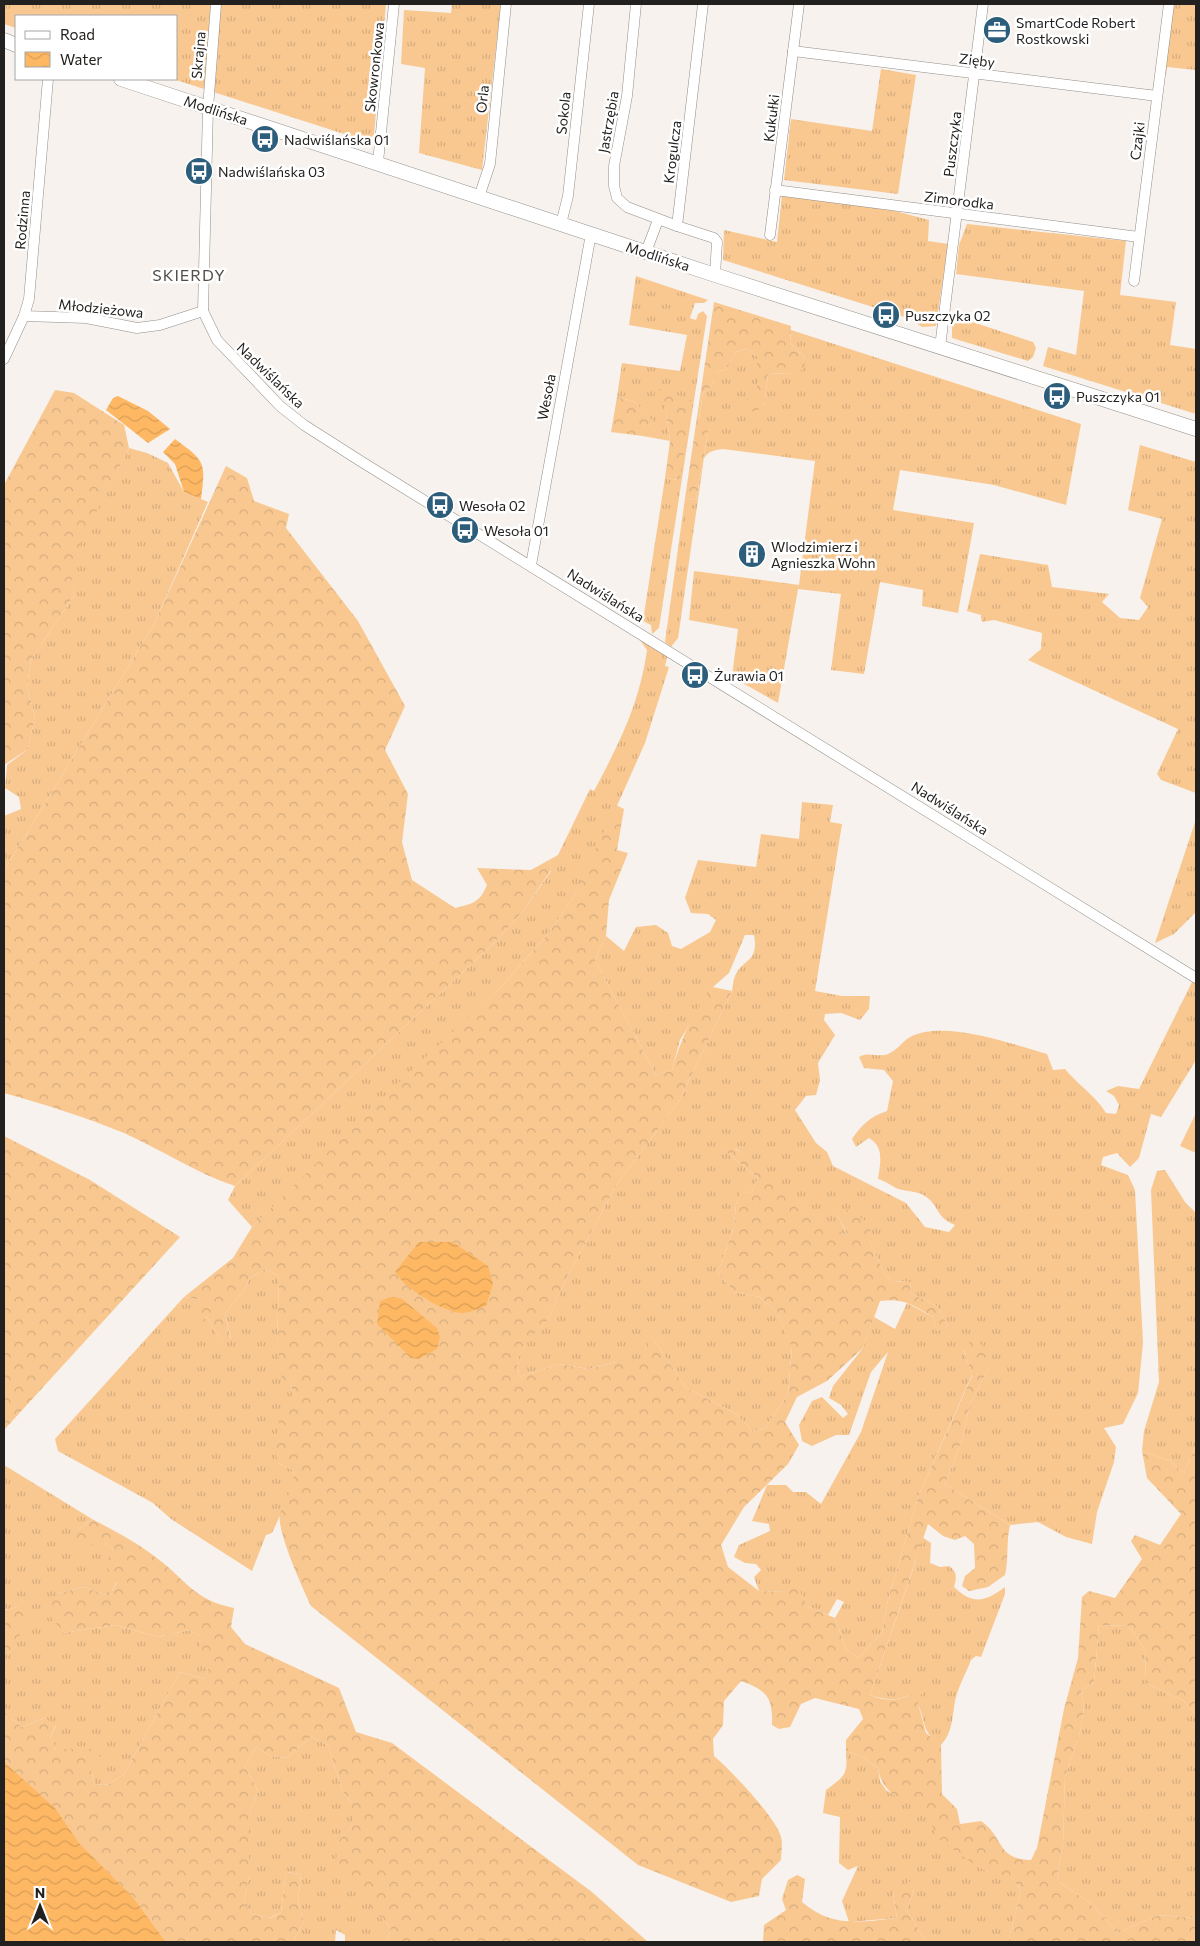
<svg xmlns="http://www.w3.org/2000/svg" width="1200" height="1946" font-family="Commissioner,sans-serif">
  <defs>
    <pattern id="grass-tufts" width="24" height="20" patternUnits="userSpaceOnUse" patternTransform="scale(1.25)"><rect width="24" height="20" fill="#f9c891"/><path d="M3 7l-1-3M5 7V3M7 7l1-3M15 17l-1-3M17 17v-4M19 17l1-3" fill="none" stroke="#d5ac7d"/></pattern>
    <pattern id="forest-crowns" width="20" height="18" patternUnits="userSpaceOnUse" patternTransform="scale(1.25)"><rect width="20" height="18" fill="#f9c891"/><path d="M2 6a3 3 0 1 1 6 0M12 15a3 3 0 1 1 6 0" fill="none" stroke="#d5ac7d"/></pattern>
    <pattern id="water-waves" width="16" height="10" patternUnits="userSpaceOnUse" patternTransform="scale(1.25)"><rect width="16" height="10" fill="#feb864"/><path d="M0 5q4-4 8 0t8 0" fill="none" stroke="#d99e56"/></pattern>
  </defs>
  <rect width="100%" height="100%" fill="#f7f2ed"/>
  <g fill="url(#grass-tufts)">
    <path d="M4,4H386L374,134L369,142L173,79H176V16H16V28L4,24Z"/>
    <path d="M452,4H501L482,170L419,153L425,68L401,64L404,10L451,13Z"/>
    <path d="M1172,4H1196V70L1167,67L1166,75L1163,74Z"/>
    <path d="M881,69L916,75L898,194L784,180L791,119L872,131Z"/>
    <path d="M782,195L895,211L929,220L928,241L948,244L936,326L922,327L911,319L723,260L724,230L777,242Z"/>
    <path d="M967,224L1126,241L1120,295L1176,302L1170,345L1196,349V414L1043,366L1048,347L1076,355L1084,291L956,274L959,245Z"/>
    <path d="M636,276L708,300L704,303H695L690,318L696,320L698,314L703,311L707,316L659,628L652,634L651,625L643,621L665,478L679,480L665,405L670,441L643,436V426L654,423L635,402L617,397L622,363L680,371L687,335L629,325Z"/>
    <path d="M952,312L957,317L1033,342L1036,348L1033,357L1028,361L952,338Z"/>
    <path d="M791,330L1081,424L1066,505L994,485L900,470L893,510L974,523L958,613L922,606L923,590L880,582L864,674L831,670L841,594L798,589L778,703L732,677L738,629L689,620L694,571L799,585L815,461L723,449C714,450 709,451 704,458L678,638L671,647L665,642L685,498L696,500L708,433L699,419L703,393L710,388L718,371L726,370L736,352L746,349L757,356V387L764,408L768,374L794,373L806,359L790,343Z"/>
    <path d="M1140,445L1196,462V793L1161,780L1157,774L1178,729L1028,660L1041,649L1042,633L994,620L982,622L981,615L967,611L980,554L1048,565L1052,587L1109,594L1102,602L1120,618L1139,620L1148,607L1140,598L1162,519L1128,510Z"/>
    <path d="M129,448L147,453L168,463L184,492L208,502L154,624L4,871V816L21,809L19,797L5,788L7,765L28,749L35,716L27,686L31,660L75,594L68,566Z"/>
    <path d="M622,627L664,653L667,657L665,666L669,667L645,743L596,853L574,896L548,934L500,988L252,1227L228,1200L235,1186L496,941L524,910L551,871L549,860L558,855L590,789L594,791C620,742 639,705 647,650L640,640Z"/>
    <path d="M802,802L833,805L830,822L842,824L815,991L842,996H870L869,1009L860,1020L841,1013L825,1014L824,1020L835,1035L818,1063L820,1080L816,1095L806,1096L795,1110L816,1143L827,1152L833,1166L906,1203L925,1227L949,1232L955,1225C935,1217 940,1206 925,1196C916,1190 904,1192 896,1188C889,1184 885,1181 878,1179C880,1164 885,1147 869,1138L856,1147L852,1139C862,1124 870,1117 887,1111L893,1081L884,1070L864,1068L859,1057C869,1051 878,1058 888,1054C899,1049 903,1040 912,1036C945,1020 1013,1044 1047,1054L1053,1070L1065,1069C1078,1085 1095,1095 1106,1113L1116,1114L1119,1105L1114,1096L1106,1091L1118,1086L1139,1089L1193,980L1196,983V1060L1161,1117L1151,1114L1139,1158L1130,1167L1117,1153L1103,1157L1101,1165L1128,1175L1135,1190L1143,1343L1138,1393L1123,1424L1104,1428L1116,1447L1114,1462L1097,1512L1092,1544L1066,1537L1038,1522L1010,1525L945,1484L962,1440L970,1404L989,1368L964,1350L972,1375L919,1494L888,1600L882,1633L858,1658L846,1649L835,1618L844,1602L837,1599L828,1615L807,1606L784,1592L759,1591L754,1577L761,1570L756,1564L745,1563L734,1557L739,1545L770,1531L769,1524L752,1521L767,1485H786L793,1492H806L821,1504L861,1432L888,1352L871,1372L849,1435H836L812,1446L802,1441L799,1425L812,1401L822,1397L843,1418L848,1414L841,1405L829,1398L833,1386L863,1348L874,1317L895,1329L907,1303L933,1317L937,1331L948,1326L937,1306L911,1294L910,1282L891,1281L885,1275L869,1240L837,1214L848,1236L831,1230L762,1169L736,1149L725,1151L758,1178L751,1193L741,1192L736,1204L734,1227L718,1272L734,1292L760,1297L777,1312L792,1347L788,1394L764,1429L752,1431L735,1413L686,1388L652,1337L646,1340L645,1362H616L589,1369L559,1364L519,1377L517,1360L529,1338L548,1320L565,1281L617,1184L679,1101L732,991C733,987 733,980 735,976C743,958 759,963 754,935H745L729,973L713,987L680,1040L672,1070L656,1075L595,960L606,936L624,951L636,927L656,925L668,933L672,946L681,949L710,932L716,920L708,914L691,913L685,898L698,860L756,867L761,834L799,839Z"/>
    <path d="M1196,819V912L1174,934L1155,943Z"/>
    <path d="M1165,1170L1185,1202L1196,1213V1445L1184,1473L1170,1461L1142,1451L1144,1431L1159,1382L1151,1190L1157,1171Z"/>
    <path d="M265,1269L279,1276L277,1343L291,1382L293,1407L286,1417L278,1463L293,1470L295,1483L272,1533L266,1535L252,1571L171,1519L153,1503L58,1451L55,1439L184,1297L200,1300L199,1322L207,1317L217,1335L231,1339L225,1313L244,1290L250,1278Z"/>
    <path d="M4,1465L92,1519L78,1530L96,1543H105L113,1550L117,1582L109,1596L84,1587L59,1593L63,1633L116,1625L158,1637L189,1630L200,1636L211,1663L205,1679L180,1672L124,1774L109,1784L95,1785L91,1769L56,1750L50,1737L56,1726L44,1718L22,1727L4,1712V1656L15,1647L18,1607L4,1610Z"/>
    <path d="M922,1537L931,1543L930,1563L940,1567L949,1566C957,1571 957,1578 954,1587C973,1605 985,1602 1005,1587V1594L981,1657L976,1656L971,1660C966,1673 958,1687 955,1701C952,1717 953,1732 941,1745C917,1732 928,1709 910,1695C896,1701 885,1700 870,1695L915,1563Z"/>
    <path d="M1099,1625L1129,1626L1145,1650L1146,1683L1184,1701L1196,1715V1918L1158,1915L1118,1933L1087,1900L1062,1885L1057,1876L1063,1844L1065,1776L1080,1732L1084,1707L1081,1691L1094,1683Z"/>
    <path d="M311,1737L328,1745L343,1792L352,1803V1826L338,1841C352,1876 364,1901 391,1928L387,1942H345V1935L336,1930L335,1942H293L304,1921L298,1902L301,1874L286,1872L281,1912L270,1918L252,1914L244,1903L249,1877V1814L258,1791L245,1766L256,1747L270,1756L287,1758Z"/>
    <path d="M846,1751L862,1757L878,1768L880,1781L886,1790L924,1812L934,1826L968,1858L986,1871L1008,1875L1015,1881L1021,1891L1008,1942H926L907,1910L914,1890L893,1893L897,1918L849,1922L842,1901L858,1866L848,1870L839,1863L840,1817L823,1813L826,1790C845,1776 848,1775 846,1751Z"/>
  </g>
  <g fill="url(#forest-crowns)">
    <path d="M714,302L791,326L790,343L806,359L804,369L794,373L768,374L764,408L751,412L747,398L757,387V356L746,349L736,352L726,370L718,371L710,388L703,393L699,418L706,423L708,433L696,500L685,498Z"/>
    <path d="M657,388L691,400L680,480L665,478L670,441L665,405L653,400Z"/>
    <path d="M55,390L74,393L124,425L129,448L69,566L75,594L31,660L27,686L35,716L28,749L4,765V485Z"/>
    <path d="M617,397L635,402L655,423L643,426V436L611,432Z"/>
    <path d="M226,466L247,478L254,501L289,514L286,528L358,621L405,706L385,750L408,794L402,842L412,880L455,908C473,904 480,902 487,885L477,868L531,870L549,860L551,870L524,910L496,941L235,1186C196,1173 162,1150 124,1133C85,1117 44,1104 4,1093V871L154,624Z"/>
    <path d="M616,805L624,809L617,850L628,853L609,900L606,936L595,960L656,1075L672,1070C681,1038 693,1013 713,987L732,991L679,1101L617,1184L565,1281L548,1320L529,1339L517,1360L519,1377L559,1364L589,1369L616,1362H644L646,1339L652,1337L686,1388L735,1413L752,1431L764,1429L788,1394L792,1348L777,1312L760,1297L734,1292L718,1272L734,1227L736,1204L741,1191L751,1193L758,1178L725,1151V1144C755,1158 780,1184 804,1206C818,1218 830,1230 848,1235L837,1214L842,1210H850L871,1225L869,1240L885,1275L891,1281L910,1282L911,1294L937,1306L948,1326L937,1332L933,1317C912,1305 905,1298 880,1301L863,1348L827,1381L797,1397L785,1422L799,1445L788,1464L744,1507L721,1545L728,1567L759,1591L784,1592L790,1585L798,1587L807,1606L835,1618L846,1649L858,1658L882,1633L888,1600L919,1494L972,1376L964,1349L974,1337L984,1348L989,1368L970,1404L962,1440L945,1484L1010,1525C1006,1542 1009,1558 1005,1575L988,1587L969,1591L962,1586L965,1576L975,1568L974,1544L965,1536L955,1540L943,1536L928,1524L870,1695C885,1701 896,1701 910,1695L912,1688L920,1686L924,1691L917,1700L926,1733L941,1745L942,1794L957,1809L960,1824L981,1821C1005,1838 996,1859 1031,1860L1037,1848L1064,1709L1078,1658L1082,1597L1089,1591L1115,1598L1142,1559L1131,1541L1135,1535L1160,1545L1181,1514L1147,1478L1142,1451L1170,1461L1184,1473L1196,1445V1715L1184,1701L1146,1683L1145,1650L1129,1626L1099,1625L1094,1683L1081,1691L1084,1707L1080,1732L1065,1776L1063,1844L1057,1876L1062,1885L1087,1900L1118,1933L1158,1915L1196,1918V1942H1008L1021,1891C1009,1869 1004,1879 986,1871C973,1865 950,1846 937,1838C925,1795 884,1808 878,1768L862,1757L846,1751V1740L863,1719L859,1709L815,1698L801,1704L790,1727L779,1729L772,1725C773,1698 767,1690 741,1681L724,1701L723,1725L713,1739L714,1756C730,1769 777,1819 781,1837C783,1844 781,1853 781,1860L762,1879L759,1896L731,1902L638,1865L311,1606C303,1589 276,1530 280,1514C285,1496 296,1490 293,1470L278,1463L275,1451L279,1420C296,1412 292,1398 291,1382L282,1379L277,1343L279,1276L265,1269L250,1278L244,1290L225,1313L231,1340L217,1335L207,1317L198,1323L194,1313L200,1300L184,1297L233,1258L252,1227L399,1082L500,988L548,934L574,896Z"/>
    <path d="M4,1136L90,1180L180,1237L4,1430Z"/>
    <path d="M92,1519C115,1531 138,1543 158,1559C187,1581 194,1600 234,1608L231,1627L245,1644L339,1688L356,1732L392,1743L592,1892L648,1942H387L391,1928L372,1909L353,1879L335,1870L338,1841L352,1826V1803L343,1792L328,1745L311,1737L287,1758L270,1756L256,1747L245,1766L258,1791L249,1814V1877L244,1903L252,1914L271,1918L281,1912L286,1872L301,1874L298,1902L304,1921L293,1942H166L133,1897L4,1769V1712L22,1727L44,1718L56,1725L50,1737L56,1750L88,1747L103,1759L91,1769L95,1785L109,1784L124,1774L180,1672L205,1679L210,1663L198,1657L200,1636L189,1630L158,1637L116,1625L63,1633L45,1609L59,1593L84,1587L109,1596L117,1583L105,1564L113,1550L105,1543H96L71,1557L78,1530Z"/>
    <path d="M18,1607L28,1615L15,1647L4,1656V1610Z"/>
    <path d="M797,1875L805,1879L802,1902C832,1928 860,1922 897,1918L893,1893L912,1880L914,1890L907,1910L926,1942H763L764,1925L786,1910L782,1899L788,1880Z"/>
  </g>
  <path fill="#f9c891" d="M1196,1113V1153L1180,1146Z"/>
  <g fill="url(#water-waves)">
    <path d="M118,396L148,411L170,429L148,443L106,410L113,398Z"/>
    <path d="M175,439C205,461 206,462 201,499L184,492L175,464L163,452Z"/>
    <path d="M419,1242H453L488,1266L493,1284L486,1306C479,1308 470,1313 463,1313C444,1313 404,1288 395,1272Z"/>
    <path d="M390,1297L401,1298L437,1328L440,1337L437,1349L419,1359L411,1358L377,1324L380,1301Z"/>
    <path d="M4,1762L55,1808L79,1843L133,1897L166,1942H4Z"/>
  </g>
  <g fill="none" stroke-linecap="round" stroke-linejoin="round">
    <defs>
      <g id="minor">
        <path d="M216,4L208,108L203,311L217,340L280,406L304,425L362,462L1196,978"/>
        <path d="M636,4L627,96L614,166V186L617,198L627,207L677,226"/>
        <path d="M703,4L677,226L714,238L717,242L715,275"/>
        <path d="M793,51L1157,96"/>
        <path d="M378,162L394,4"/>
        <path d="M775,190L1139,237"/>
        <path d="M479,197L490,164L506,4"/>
        <path d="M561,224L568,196L589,4"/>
        <path d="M770,235L799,4"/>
        <path d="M646,252L658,220"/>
        <path d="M1134,281L1169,4"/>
        <path d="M24,316L86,318L137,328L160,325L203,311"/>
        <path d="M940,347L983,4"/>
        <path d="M4,359L24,316L29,299L48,79"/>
        <path d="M531,565L591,234"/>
      </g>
      <g id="secondary">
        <path d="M4,40L16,45"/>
        <path d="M121,79L715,275L1196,429"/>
      </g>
    </defs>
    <use href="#minor" stroke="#928e89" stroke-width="11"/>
    <use href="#secondary" stroke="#928e89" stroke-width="15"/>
    <use href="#minor" stroke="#fff" stroke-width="10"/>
    <use href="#secondary" stroke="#fff" stroke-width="14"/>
  </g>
  <defs>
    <symbol id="office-disc" viewBox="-11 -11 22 22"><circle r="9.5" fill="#2c5d7b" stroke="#fff"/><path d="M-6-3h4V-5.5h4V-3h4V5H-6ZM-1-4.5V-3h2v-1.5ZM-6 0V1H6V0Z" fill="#fff"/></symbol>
    <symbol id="bus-disc" viewBox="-11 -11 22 22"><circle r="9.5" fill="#2c5d7b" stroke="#fff"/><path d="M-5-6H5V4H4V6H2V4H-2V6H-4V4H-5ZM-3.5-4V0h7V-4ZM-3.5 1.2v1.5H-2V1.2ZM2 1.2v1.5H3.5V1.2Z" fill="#fff"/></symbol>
    <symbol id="building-disc" viewBox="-11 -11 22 22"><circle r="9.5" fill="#2c5d7b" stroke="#fff"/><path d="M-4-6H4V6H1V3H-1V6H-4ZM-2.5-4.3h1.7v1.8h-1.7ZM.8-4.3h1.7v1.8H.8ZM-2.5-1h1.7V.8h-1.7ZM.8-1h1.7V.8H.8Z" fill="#fff"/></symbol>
  </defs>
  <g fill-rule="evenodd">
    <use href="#office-disc" x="981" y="14" width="32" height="32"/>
    <use href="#bus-disc" x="249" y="123" width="32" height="32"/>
    <use href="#bus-disc" x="183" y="155" width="32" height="32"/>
    <use href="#bus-disc" x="870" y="299" width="32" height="32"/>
    <use href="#bus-disc" x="1041" y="380" width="32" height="32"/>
    <use href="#bus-disc" x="424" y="489" width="32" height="32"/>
    <use href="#bus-disc" x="449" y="514" width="32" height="32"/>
    <use href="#building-disc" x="736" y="538" width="32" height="32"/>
    <use href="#bus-disc" x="679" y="659" width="32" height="32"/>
  </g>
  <g text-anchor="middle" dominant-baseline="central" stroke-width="5" stroke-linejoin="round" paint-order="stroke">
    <g font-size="14" fill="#23211f" stroke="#fff" text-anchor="start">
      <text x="1016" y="22">SmartCode Robert<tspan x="1016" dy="16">Rostkowski</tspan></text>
      <text x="284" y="139">Nadwiślańska 01</text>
      <text x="218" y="171">Nadwiślańska 03</text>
      <text x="905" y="315">Puszczyka 02</text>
      <text x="1076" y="396">Puszczyka 01</text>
      <text x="459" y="505">Wesoła 02</text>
      <text x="484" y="530">Wesoła 01</text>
      <text x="771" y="546">Wlodzimierz i<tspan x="771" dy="16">Agnieszka Wohn</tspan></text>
      <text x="714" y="675">Żurawia 01</text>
    </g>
    <g font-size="14" fill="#23211f" stroke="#fff">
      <text transform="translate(198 55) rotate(-85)">Skrajna</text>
      <text transform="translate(977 60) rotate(7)">Zięby</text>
      <text transform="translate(374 67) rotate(-84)">Skowronkowa</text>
      <text transform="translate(482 99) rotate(-84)">Orla</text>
      <text transform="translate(216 110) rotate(18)">Modlińska</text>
      <text transform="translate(563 113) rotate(-84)">Sokola</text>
      <text transform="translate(771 118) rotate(-83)">Kukułki</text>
      <text transform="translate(608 122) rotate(-80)">Jastrzębia</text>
      <text transform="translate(1137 141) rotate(-83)">Czajki</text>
      <text transform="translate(952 144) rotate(-83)">Puszczyka</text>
      <text transform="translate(672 152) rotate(-83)">Krogulcza</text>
      <text transform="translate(959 200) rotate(7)">Zimorodka</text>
      <text transform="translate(22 220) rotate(-85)">Rodzinna</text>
      <text transform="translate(658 256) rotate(18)">Modlińska</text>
      <text transform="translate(101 308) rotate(6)">Młodzieżowa</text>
      <text transform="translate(271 375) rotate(44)">Nadwiślańska</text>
      <text transform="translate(546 397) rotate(-79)">Wesoła</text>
      <text transform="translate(606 595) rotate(32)">Nadwiślańska</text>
      <text transform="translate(950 808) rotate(32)">Nadwiślańska</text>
    </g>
    <g font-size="16" letter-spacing="1" fill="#524e4a" stroke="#fff">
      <text x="189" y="274">SKIERDY</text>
    </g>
  </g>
  <rect width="1200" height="1946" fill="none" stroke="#23211f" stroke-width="10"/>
  <rect x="15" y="15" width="162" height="65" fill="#ffffff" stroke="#a7a6a5"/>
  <rect x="25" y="31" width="25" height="8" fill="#ffffff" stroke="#a7a6a5"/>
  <text x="60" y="40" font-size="15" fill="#23211f">Road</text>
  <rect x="25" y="52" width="25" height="15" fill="url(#water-waves)" stroke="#a7a6a5"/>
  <text x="60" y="65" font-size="15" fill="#23211f">Water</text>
  <g transform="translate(40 1906)" stroke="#ffffff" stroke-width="4" paint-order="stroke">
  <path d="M0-4L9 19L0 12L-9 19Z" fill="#23211f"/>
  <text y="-8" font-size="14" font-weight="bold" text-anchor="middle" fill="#23211f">N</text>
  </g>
</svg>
